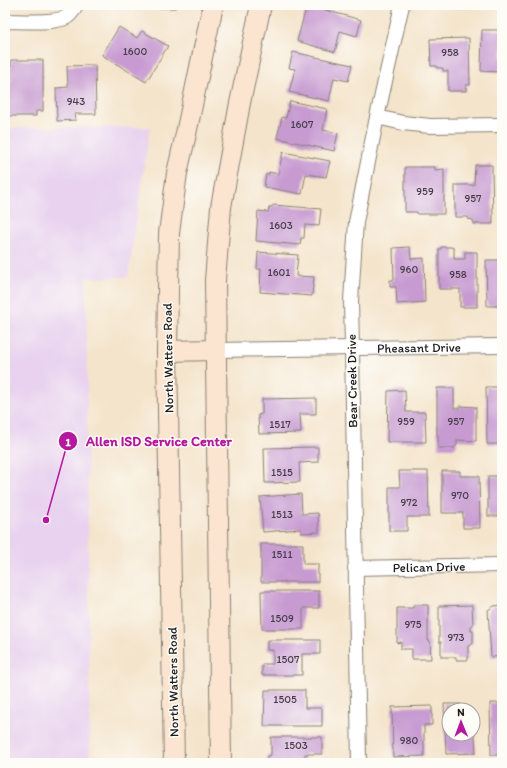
<svg xmlns="http://www.w3.org/2000/svg" width="507" height="768" font-family="Itim,sans-serif">
  <rect width="100%" height="100%" fill="#fdfcf7"/>
  <filter id="ink" filterUnits="userSpaceOnUse"><feTurbulence type="fractalNoise" baseFrequency=".025" numOctaves="2"/><feDisplacementMap in="SourceGraphic" scale="8" xChannelSelector="R" yChannelSelector="G"/><feConvolveMatrix kernelMatrix="1 2 1 2 8 2 1 2 1" color-interpolation-filters="sRGB"/></filter>
  <filter id="wash" filterUnits="userSpaceOnUse"><feTurbulence type="fractalNoise" baseFrequency=".012" numOctaves="4" result="noise"/><feDisplacementMap in="SourceGraphic" scale="16" xChannelSelector="R" yChannelSelector="G"/><feGaussianBlur stdDeviation="0.9" result="paint"/><feColorMatrix in="noise" values="0 0 0 0 0 0 0 0 0 0 0 0 0 0 0 0 0 1.4 0 .05"/><feComposite in="paint" operator="in"/></filter>
  <g filter="url(#wash)">
    <rect width="100%" height="100%" fill="#f4e4cb"/>
    <path fill="#e8d2ef" d="M150,127L128,277L86,278L90,763H5V128Z"/>
    <g id="blocks">
      <g fill="#c79bd2">
        <rect x="124" y="5" width="51" height="3"/>
        <path d="M307,5L361,20L357,36L340,31L335,52L297,41Z"/>
        <path d="M454,5H474L471,8H454Z"/>
        <path d="M119,27L137,38L142,31L168,46L146,82L102,55Z"/>
        <path d="M482,30H502V69H499V72L481,71Z"/>
        <path d="M469,38L470,85H466V91H448V71H443V68H437V66H431L430,39Z"/>
        <path d="M293,52L352,65L348,81L334,78L329,101L289,92L295,69L289,68Z"/>
        <path d="M11,60H43V111H36V116H5V81H11Z"/>
        <path d="M95,65L96,114H75L76,120L57,121L56,88L68,87L67,66Z"/>
        <path d="M290,101L327,109L323,130L338,133L334,151L277,138L282,117L286,118Z"/>
        <path d="M283,152L330,161L326,177L306,174L302,194L264,187L266,174H269V172L278,174Z"/>
        <path d="M475,165H492L493,224H474L473,220L468,219V217H455V185H474Z"/>
        <path d="M405,167H435V170L444,169V214H417V212H405Z"/>
        <path d="M274,205L321,209L319,226L305,225L304,238H301L300,245L256,241L258,211L268,212L269,208Z"/>
        <path d="M410,247L411,259L424,258L425,302L397,304L396,287H390V280H394L393,248Z"/>
        <path d="M441,247H452V248H454V259H465V252H477V307H460V289H439V249H441Z"/>
        <path d="M258,252L298,255L296,276L314,277L312,296L260,292L261,269H257Z"/>
        <path d="M486,260H502V306H487Z"/>
        <path d="M486,387H502V444H487Z"/>
        <path d="M437,388H454V408H460V406L476,407V441L457,440V445L454,448H438V435H437Z"/>
        <path d="M405,390L406,412H425L426,442H387L388,391Z"/>
        <path d="M316,398V414H300L301,433L259,434L258,415L262,414V399Z"/>
        <path d="M318,447V462L299,463L300,482L265,483L264,448Z"/>
        <path d="M399,471H428L429,517H407V531H389V487H400Z"/>
        <path d="M442,471H460V476H479L480,528H463V513H442Z"/>
        <rect x="488" y="476" width="14" height="40"/>
        <path d="M301,494L302,514L318,513L319,532L301,533V529L263,532L260,497Z"/>
        <path d="M261,544H303V564H318V582H261Z"/>
        <path d="M261,591H319V608H303V629H262Z"/>
        <path d="M413,605H428V641H430L431,659H412V649H401V642L397,643V608H413Z"/>
        <path d="M472,605L473,625H471V631H473V643L470,646H468V660H456V657H441V642H439V606Z"/>
        <path d="M502,605V656L491,657L488,610L494,606Z"/>
        <path d="M267,640H320V654H302V675H262V664H273V650H267Z"/>
        <path d="M265,690H305V708H322V726H264Z"/>
        <path d="M490,703H502V755H491Z"/>
        <path d="M444,704H461V710H449V734H473V723H474L476,753L446,754Z"/>
        <path d="M432,706V725H424V756L393,757L392,707Z"/>
        <path d="M271,737H322V754H305V763H267V756L271,755Z"/>
      </g>
    </g>
  </g>
  <g filter="url(#ink)">
    <use href="#blocks" fill-opacity="0" stroke="#888074" stroke-width="1"/>
    <g fill="none" stroke-linecap="round" stroke-linejoin="round">
      <defs>
        <g id="street">
          <path d="M5,21C20,21 54,24 67,17C71,14 74,9 77,5"/>
          <path d="M377,117L403,123L430,126L502,125"/>
          <path id="s1" d="M216,350L502,346"/>
          <path id="s2" d="M355,568L502,565"/>
          <path d="M359,763L352,348L351,301L356,222L377,117L402,5"/>
        </g>
        <g id="secondary">
          <path d="M167,351L216,350"/>
          <path d="M174,763L167,351L169,233L177,173L186,134L213,5"/>
          <path d="M221,763L215,280L221,207L240,103L261,5"/>
        </g>
      </defs>
      <use href="#street" stroke="#888074" stroke-width="16"/>
      <use href="#secondary" stroke="#888074" stroke-width="22"/>
      <use href="#street" stroke="#fff" stroke-width="14"/>
      <use href="#secondary" stroke="#fce5d0" stroke-width="20"/>
    </g>
  </g>
  <g text-anchor="middle" dominant-baseline="central" stroke-width="3" stroke-linejoin="round" paint-order="stroke">
    <g font-size="11" fill="#473c4a">
      <text x="135" y="51">1600</text>
      <text x="450" y="52">958</text>
      <text x="76" y="101">943</text>
      <text x="302" y="124">1607</text>
      <text x="425" y="191">959</text>
      <text x="473" y="198">957</text>
      <text x="281" y="225">1603</text>
      <text x="409" y="269">960</text>
      <text x="279" y="272">1601</text>
      <text x="458" y="274">958</text>
      <text x="406" y="421">959</text>
      <text x="456" y="421">957</text>
      <text x="280" y="424">1517</text>
      <text x="282" y="472">1515</text>
      <text x="460" y="495">970</text>
      <text x="409" y="502">972</text>
      <text x="282" y="514">1513</text>
      <text x="282" y="554">1511</text>
      <text x="282" y="618">1509</text>
      <text x="413" y="624">975</text>
      <text x="456" y="637">973</text>
      <text x="288" y="659">1507</text>
      <text x="285" y="699">1505</text>
      <text x="409" y="740">980</text>
      <text x="296" y="745">1503</text>
    </g>
    <g font-size="13" fill="#1c1c1c" stroke="#fdfcf7">
      <text stroke="none"><textPath href="#s1" startOffset="203">Pheasant Drive</textPath></text>
      <text transform="translate(168 358) rotate(-91)">North Watters Road</text>
      <text transform="translate(352 381) rotate(-91)">Bear Creek Drive</text>
      <text stroke="none"><textPath href="#s2" startOffset="74">Pelican Drive</textPath></text>
      <text transform="translate(173 682) rotate(-91)">North Watters Road</text>
    </g>
  </g>
  <path fill="none" stroke="#b5179e" stroke-width="1.5" d="M46 520L68 441"/>
  <g fill="#b5179e" stroke="#fdfcf7" stroke-width="1.5">
    <circle cx="46" cy="520" r="4"/>
    <circle cx="68" cy="441" r="10"/>
  </g>
  <g font-size="12" text-anchor="middle" font-weight="bold" fill="#fff">
    <text x="68" y="446">1</text>
  </g>
  <g font-size="14" text-anchor="middle" font-weight="bold" fill="#b5179e" stroke="#fdfcf7" stroke-width="3" stroke-linejoin="round" paint-order="stroke">
    <text x="159" y="446">Allen ISD Service Center</text>
  </g>
  <rect width="507" height="768" fill="none" stroke="#fdfcf7" stroke-width="20"/>
  <g transform="translate(461 722) rotate(359)"><circle r="19" fill="#fdfcf7" stroke="#a3a29f"/>
  <path d="M0-3L7 15L0 10L-7 15Z" fill="#b5179e"/>
  <text y="-6" font-size="11" font-weight="bold" text-anchor="middle" fill="#1c1c1c">N</text>
  </g>
</svg>
